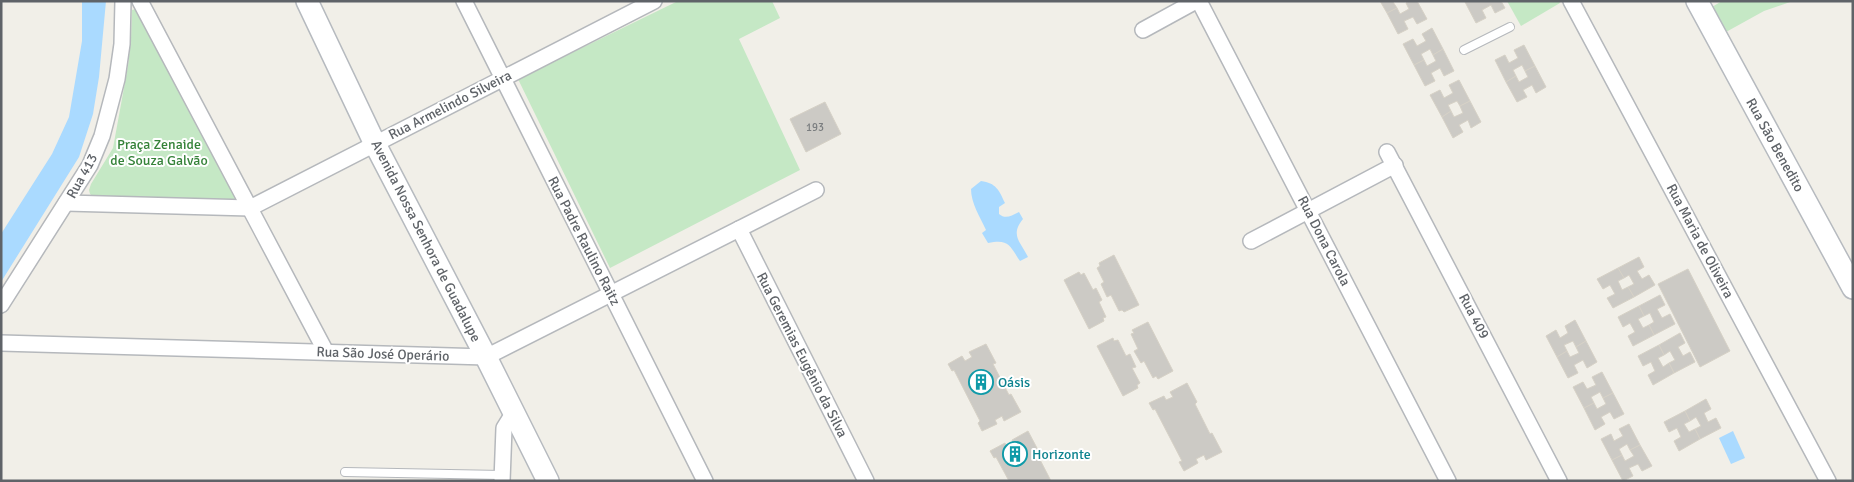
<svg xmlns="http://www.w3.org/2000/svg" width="1854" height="482" font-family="Signika,sans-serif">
  <rect width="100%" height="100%" fill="#f1efe8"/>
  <g fill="#c5e8c5">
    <path d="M678,1H772L780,18L739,39L800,170L610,268L518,79Z"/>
    <path d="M1507,1H1559L1560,3L1521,26Z"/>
    <path d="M1722,1H1793L1764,11L1726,32L1712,7Z"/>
    <path d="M136,9L140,12L237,201L94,197L90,194L89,190L91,184L113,148L128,66L131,38L132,10Z"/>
  </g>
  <g fill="#aadaff">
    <path d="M82,1H106L99,77L93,114L79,157L1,282V234L52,154L69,117L82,41Z"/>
    <path d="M981,181C996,183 999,190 1005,203L999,207V214C1006,220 1012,215 1019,212L1023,219C1010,235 1020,241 1028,257L1020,261C1009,245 1009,239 988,243L982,233L986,230C980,217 971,203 971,189Z"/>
    <path d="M1733,431L1745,458L1731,464L1719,438Z"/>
  </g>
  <g fill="#cccac5" stroke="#d6d1c6">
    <path d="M1380,1H1395L1393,2L1397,8L1387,13Z"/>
    <path d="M1409,1H1417L1427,19L1417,24L1413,17L1404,21L1408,29L1398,34L1387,13L1397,8L1400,14L1409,9L1406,3Z"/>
    <path d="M1477,1H1501L1505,8L1495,13L1491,5L1482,10L1486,18L1476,23L1465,2Z"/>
    <path d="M1432,28L1443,49L1433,55L1430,49L1421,54L1424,60L1414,65L1403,44L1413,39L1417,46L1426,41L1422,34Z"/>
    <path d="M1524,45L1535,66L1525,71L1522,65L1513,70L1516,76L1506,82L1495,60L1505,55L1509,63L1518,58L1514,50Z"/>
    <path d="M1443,49L1454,71L1444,76L1440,68L1431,73L1435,81L1425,86L1414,65L1424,60L1427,66L1436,61L1433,55Z"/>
    <path d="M1535,66L1546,87L1536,93L1532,85L1523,90L1527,97L1517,102L1506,82L1516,76L1519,82L1528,77L1525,71Z"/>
    <path d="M1459,80L1470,101L1460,106L1457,101L1448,105L1451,111L1442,117L1430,95L1440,90L1444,98L1453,93L1449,85Z"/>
    <path d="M1470,101L1481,122L1471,128L1468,120L1459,125L1463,132L1453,138L1442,117L1451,111L1454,117L1463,113L1460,106Z"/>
    <path d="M825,102L841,134L806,152L790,119Z"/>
    <path d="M1114,255L1139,305L1124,312L1122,310L1119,311L1111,295L1107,297L1101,284L1104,282L1097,268L1100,266L1099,263Z"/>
    <path d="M1639,257L1644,267L1637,271L1642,279L1649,275L1655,285L1634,297L1628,287L1634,284L1629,275L1624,278L1618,268Z"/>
    <path d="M1618,268L1624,278L1618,281L1622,290L1628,287L1634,297L1613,308L1607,298L1615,294L1610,285L1603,289L1597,279Z"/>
    <path d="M1688,269L1730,351L1700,367L1658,284Z"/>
    <path d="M1079,272L1081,275L1084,273L1093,290L1096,288L1102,300L1099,302L1106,317L1103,318L1104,321L1089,329L1064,280Z"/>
    <path d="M1660,295L1665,305L1657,309L1662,318L1670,314L1675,324L1654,335L1649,325L1654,322L1650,313L1644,316L1639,306Z"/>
    <path d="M1639,306L1644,316L1638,319L1643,328L1649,325L1654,335L1633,346L1628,336L1635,332L1630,323L1623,327L1618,317Z"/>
    <path d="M1575,320L1586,341L1576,347L1573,341L1564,345L1567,351L1557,357L1546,336L1556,330L1560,338L1568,333L1565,326Z"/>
    <path d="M1148,322L1173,371L1158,379L1156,376L1153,378L1144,361L1141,363L1134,351L1138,349L1131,334L1134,333L1132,330Z"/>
    <path d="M1680,333L1685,343L1678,347L1683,356L1690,352L1695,362L1674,373L1669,363L1675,360L1670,351L1664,355L1659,345Z"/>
    <path d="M1113,338L1114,341L1118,340L1126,356L1130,354L1136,367L1132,368L1140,383L1137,385L1138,388L1123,396L1097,346Z"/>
    <path d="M1586,341L1597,362L1587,368L1583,360L1574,365L1578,373L1568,378L1557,357L1567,351L1570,357L1579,353L1576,347Z"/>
    <path d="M986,344L996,363L993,364L1009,395L1011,394L1021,412L1004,421L1002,416L995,420L997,424L982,431L978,423L980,421L954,370L952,371L948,364L962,356L965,361L972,357L969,352Z"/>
    <path d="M1659,345L1664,355L1658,358L1663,367L1669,363L1674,373L1653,385L1648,375L1655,371L1651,362L1643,366L1638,356Z"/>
    <path d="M1602,372L1613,393L1603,398L1600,392L1591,397L1594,403L1584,408L1573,387L1583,382L1587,389L1596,385L1592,377Z"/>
    <path d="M1187,383L1197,402L1195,404L1210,434L1212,433L1222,452L1206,460L1204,455L1196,459L1198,463L1184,471L1179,462L1182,461L1155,409L1153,410L1149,403L1164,396L1166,400L1173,397L1170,392Z"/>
    <path d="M1613,393L1624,414L1614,419L1610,412L1601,417L1605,424L1595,430L1584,408L1594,403L1597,409L1606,404L1603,398Z"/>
    <path d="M1706,399L1711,409L1704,413L1708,422L1716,418L1721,428L1700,439L1695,429L1701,426L1696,417L1690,421L1685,411Z"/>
    <path d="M1685,411L1690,421L1684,424L1689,432L1695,429L1700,439L1679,451L1674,441L1681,437L1677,428L1669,432L1664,422Z"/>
    <path d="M1629,424L1640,445L1630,450L1627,444L1619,449L1622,455L1612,460L1601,439L1611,434L1614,441L1623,436L1619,429Z"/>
    <path d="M1028,431L1038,450L1036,452L1051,481H1009L996,457L994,458L990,451L1005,443L1007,448L1014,445L1012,440Z"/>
    <path d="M1640,445L1652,466L1642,471L1638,464L1629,468L1633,476L1623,481L1612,460L1622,455L1625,461L1634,456L1630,450Z"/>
  </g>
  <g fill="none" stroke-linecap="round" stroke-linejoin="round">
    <defs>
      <g id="lane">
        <path d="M1464,50L1510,27"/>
        <path d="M345,472L502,475"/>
      </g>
      <g id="street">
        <path d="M140,1L326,352"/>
        <path d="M464,1L705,481"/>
        <path d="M1199,1L1448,481"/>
        <path d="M1571,1L1828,481"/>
        <path d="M1143,30L1196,1"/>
        <path d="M1387,152L1559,481"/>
        <path d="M66,203L250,208L654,1"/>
        <path d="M739,229L866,481"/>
        <path d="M1251,241L1395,165"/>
        <path d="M1,305L90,165L102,136L117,79L122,44L123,1"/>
        <path d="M1,343L486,357L816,190"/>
        <path d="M502,481L504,428L509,420L515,415"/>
      </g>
      <g id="secondary">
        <path d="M307,1L375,144L486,357L548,481"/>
        <path d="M1697,1L1853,288"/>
      </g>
    </defs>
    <use href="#lane" stroke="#b5b8bc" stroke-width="10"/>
    <use href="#street" stroke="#b5b8bc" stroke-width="18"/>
    <use href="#secondary" stroke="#b6babf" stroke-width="24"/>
    <use href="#lane" stroke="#fff" stroke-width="8"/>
    <use href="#street" stroke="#fff" stroke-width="15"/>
    <use href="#secondary" stroke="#fff" stroke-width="21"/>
  </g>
  <defs>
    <symbol id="building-ring" viewBox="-11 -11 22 22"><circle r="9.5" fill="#fff" stroke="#0f9aa8" stroke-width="1.5"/><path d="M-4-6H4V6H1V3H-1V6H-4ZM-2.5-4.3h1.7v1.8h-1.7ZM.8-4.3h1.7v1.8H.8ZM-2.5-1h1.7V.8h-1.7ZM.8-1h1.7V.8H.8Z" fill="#0f9aa8"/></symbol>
  </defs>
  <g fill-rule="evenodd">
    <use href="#building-ring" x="967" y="368" width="28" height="28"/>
    <use href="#building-ring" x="1001" y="440" width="28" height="28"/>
  </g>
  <g text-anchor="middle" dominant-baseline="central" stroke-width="4" stroke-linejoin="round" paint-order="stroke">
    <g font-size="11" fill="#7a7d7f">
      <text x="815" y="127">193</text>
    </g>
    <g font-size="14" fill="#5f6368" stroke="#fff">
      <text transform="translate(450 105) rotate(-27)">Rua Armelindo Silveira</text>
      <text transform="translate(1775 145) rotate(61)">Rua São Benedito</text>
      <text transform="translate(82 176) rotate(-61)">Rua 413</text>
      <text transform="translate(426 241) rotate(63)">Avenida Nossa Senhora de Guadalupe</text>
      <text transform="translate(584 241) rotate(63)">Rua Padre Raulino Raitz</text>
      <text transform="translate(1324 241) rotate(63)">Rua Dona Carola</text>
      <text transform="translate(1700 241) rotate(62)">Rua Maria de Oliveira</text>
      <text transform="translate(1474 316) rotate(62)">Rua 409</text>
      <text transform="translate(383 354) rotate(2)">Rua São José Operário</text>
      <text transform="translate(802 355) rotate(63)">Rua Geremias Eugênio da Silva</text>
    </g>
    <g font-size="14" fill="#348238" stroke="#fff">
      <text x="159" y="144">Praça Zenaide<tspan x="159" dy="16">de Souza Galvão</tspan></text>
    </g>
    <g font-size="14" fill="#0d838f" stroke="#fff" text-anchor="start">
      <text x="998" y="382">Oásis</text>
      <text x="1032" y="454">Horizonte</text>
    </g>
  </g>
  <rect width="1854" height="482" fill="none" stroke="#5f6368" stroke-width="5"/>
</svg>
